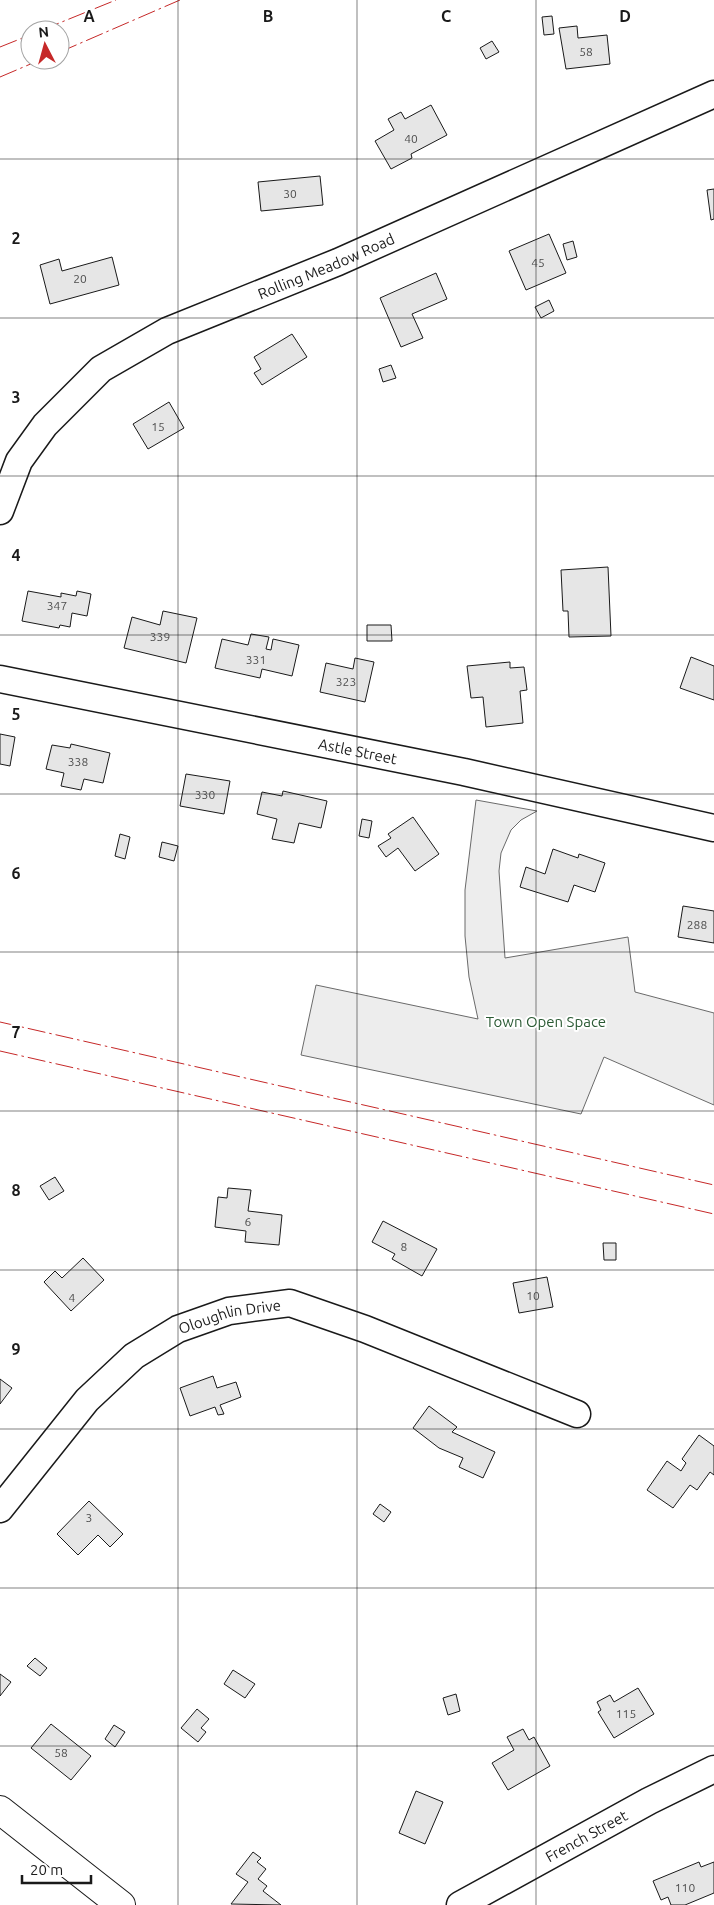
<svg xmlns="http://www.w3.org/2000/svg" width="714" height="1905" font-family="Ubuntu,sans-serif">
  <rect width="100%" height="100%" fill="#fff"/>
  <path fill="#ededed" stroke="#6a6a6a" d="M476,800L537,811L521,820L511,830L501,853L499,871L505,958L628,937L635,992L714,1013V1105L604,1057L581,1114L301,1055L316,985L478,1019L469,977L465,936V890Z"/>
  <g fill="#e6e6e6" stroke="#1a1a1a">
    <path d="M552,16L554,34L544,35L542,17Z"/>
    <path d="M577,26L578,38L607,35L610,64L566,69L559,28Z"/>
    <path d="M492,41L499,52L486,59L480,48Z"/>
    <path d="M431,105L447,135L411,154L412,158L391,169L375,141L394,130L388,119L401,112L405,119Z"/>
    <path d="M320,176L323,205L261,211L258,182Z"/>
    <path d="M714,189V219L711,220L707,190Z"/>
    <path d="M549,234L566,273L526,290L509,251Z"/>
    <path d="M573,241L577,257L567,260L563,244Z"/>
    <path d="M112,257L119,285L50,304L40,265L59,259L62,271Z"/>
    <path d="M436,273L447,299L412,314L423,338L401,347L380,298Z"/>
    <path d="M549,300L554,311L541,318L535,307Z"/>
    <path d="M292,334L307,357L262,385L254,373L261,369L254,357Z"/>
    <path d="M391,365L396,378L383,382L379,369Z"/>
    <path d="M169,402L184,428L148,449L133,424Z"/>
    <path d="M608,567L611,636L569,637L568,611H563L561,570Z"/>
    <path d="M28,591L61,597V593L76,596L77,591L91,594L87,616L72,613L70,627L60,625L59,628L22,621Z"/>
    <path d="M163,611L197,618L186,663L124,648L132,617L160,625Z"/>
    <path d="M367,625H391L392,641H367Z"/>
    <path d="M251,634L269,637L266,649L271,650L273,639L299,645L292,676L262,669L260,678L215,668L222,639L248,645Z"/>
    <path d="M691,657L714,666V700L680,688Z"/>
    <path d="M355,658L374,662L365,702L320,692L326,663L353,669Z"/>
    <path d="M510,662V668L524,667L527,690L520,691L523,723L486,727L483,697L471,698L467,666Z"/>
    <path d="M0,734L15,737L10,766L0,764Z"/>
    <path d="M71,744L110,753L103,783L84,779L81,790L61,786L64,773L46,769L52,745L70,748Z"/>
    <path d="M186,774L230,781L224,814L180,806Z"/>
    <path d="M283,791L327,801L321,828L299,823L294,843L272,839L277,819L257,814L262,792L282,796Z"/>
    <path d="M413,817L439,854L415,871L398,848L386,857L378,846L391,838L388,834Z"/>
    <path d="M362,819L372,821L369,838L359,836Z"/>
    <path d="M120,834L130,837L125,859L115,856Z"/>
    <path d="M162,842L178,846L174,861L159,857Z"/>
    <path d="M553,849L578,858L579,854L605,863L595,892L574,885L568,902L520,887L526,867L545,874Z"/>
    <path d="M683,906L714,911V943L678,937Z"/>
    <path d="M55,1177L64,1191L49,1200L40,1186Z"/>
    <path d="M228,1188L251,1190L248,1211L282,1215L279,1245L245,1242L246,1231L215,1227L218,1197L227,1198Z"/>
    <path d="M383,1221L437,1249L422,1276L392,1259L395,1254L372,1242Z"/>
    <path d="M603,1243H616V1260H604Z"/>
    <path d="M83,1258L104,1280L71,1311L44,1282L55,1271L62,1278Z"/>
    <path d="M547,1277L553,1307L519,1313L513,1283Z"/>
    <path d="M213,1376L217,1388L236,1382L241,1397L220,1405L224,1414L218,1415L215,1407L190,1416L180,1388Z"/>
    <path d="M0,1379L12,1388L0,1404Z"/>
    <path d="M429,1406L457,1427L452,1432L495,1452L483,1478L459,1467L463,1458L439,1448L413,1428Z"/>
    <path d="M699,1435L714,1446V1475L710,1472L697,1490L690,1485L673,1508L647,1490L667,1461L681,1471L686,1463L682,1459Z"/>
    <path d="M89,1501L123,1534L110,1547L98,1535L78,1555L57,1534Z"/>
    <path d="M380,1504L391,1512L384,1522L373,1514Z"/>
    <path d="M35,1658L47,1668L40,1676L27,1666Z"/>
    <path d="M233,1670L255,1684L245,1698L224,1684Z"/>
    <path d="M0,1674L11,1682L0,1696Z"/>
    <path d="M638,1688L654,1714L614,1738L598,1712L601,1710L597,1702L610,1695L614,1702Z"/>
    <path d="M456,1694L460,1711L448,1715L443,1698Z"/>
    <path d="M197,1709L209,1719L201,1728L206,1732L198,1742L181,1728Z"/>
    <path d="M51,1724L91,1756L71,1780L31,1748Z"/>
    <path d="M114,1725L125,1732L115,1747L105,1739Z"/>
    <path d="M523,1729L529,1740L534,1737L550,1766L508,1790L492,1763L514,1750L507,1737Z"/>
    <path d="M416,1791L443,1802L425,1844L399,1833Z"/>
    <path d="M253,1852L261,1858L257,1862L266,1869L258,1879L267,1886L263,1891L281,1905L231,1904L248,1882L236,1874Z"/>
    <path d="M699,1862L701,1867L714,1862V1893L685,1905H671L668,1897L661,1900L653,1881Z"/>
  </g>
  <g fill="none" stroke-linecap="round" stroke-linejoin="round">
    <defs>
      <g id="minor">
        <path id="s1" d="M0,511L19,461L45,425L101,369L167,331L338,262L714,94"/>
        <path id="s2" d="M0,679L464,772L714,828"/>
        <path id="s3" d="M0,1509L87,1400L134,1356L178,1329L229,1311L290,1303L365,1329L577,1414"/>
        <path id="s4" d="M460,1905L649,1801L714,1769"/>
      </g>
      <path id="major" d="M0,1810L121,1905"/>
    </defs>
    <use href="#minor" stroke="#1a1a1a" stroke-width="29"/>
    <use href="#major" stroke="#1a1a1a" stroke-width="30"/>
    <use href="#minor" stroke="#fff" stroke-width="26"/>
    <use href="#major" stroke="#fff" stroke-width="28"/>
    <g stroke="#c62828" stroke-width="1" stroke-dasharray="18 4 2.5 4" stroke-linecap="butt">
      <path d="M42,30L116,0"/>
      <path d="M0,47L30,35"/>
      <path d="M60,52L180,0"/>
      <path d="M0,77L40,60"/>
      <path d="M0,1022L714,1185"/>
      <path d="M0,1051L714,1214"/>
    </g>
  </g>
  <path fill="none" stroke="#1a1a1a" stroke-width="1" stroke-opacity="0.55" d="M178,0V1905M357,0V1905M536,0V1905M0,159H714M0,318H714M0,476H714M0,635H714M0,794H714M0,952H714M0,1111H714M0,1270H714M0,1429H714M0,1588H714M0,1746H714"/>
  <g text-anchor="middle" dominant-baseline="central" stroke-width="4" stroke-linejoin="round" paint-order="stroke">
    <g font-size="12" fill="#4d4d4d">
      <text x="586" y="51">58</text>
      <text x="411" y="138">40</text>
      <text x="290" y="193">30</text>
      <text x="538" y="262">45</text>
      <text x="80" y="278">20</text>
      <text x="158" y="426">15</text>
      <text x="57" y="605">347</text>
      <text x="160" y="636">339</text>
      <text x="256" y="659">331</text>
      <text x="346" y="681">323</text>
      <text x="78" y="761">338</text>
      <text x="205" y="794">330</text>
      <text x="697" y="924">288</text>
      <text x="248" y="1221">6</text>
      <text x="404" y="1246">8</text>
      <text x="533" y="1295">10</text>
      <text x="72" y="1297">4</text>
      <text x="89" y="1517">3</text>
      <text x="626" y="1713">115</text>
      <text x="61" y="1752">58</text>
      <text x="685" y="1887">110</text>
    </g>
    <g font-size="15" fill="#1a1a1a" stroke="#fff">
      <text stroke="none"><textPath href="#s1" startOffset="425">Rolling Meadow Road</textPath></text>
      <text stroke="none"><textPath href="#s2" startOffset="365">Astle Street</textPath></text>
      <text stroke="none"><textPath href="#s3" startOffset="309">Oloughlin Drive</textPath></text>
      <text stroke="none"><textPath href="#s4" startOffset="144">French Street</textPath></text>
    </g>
    <g font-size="15" fill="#2b5a34" stroke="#fff">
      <text x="546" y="1021">Town Open Space</text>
    </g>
  </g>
  <g font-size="16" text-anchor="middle" font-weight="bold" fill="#1a1a1a" stroke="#fff" stroke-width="4" stroke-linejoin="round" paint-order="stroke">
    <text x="89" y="22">A</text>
    <text x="268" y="22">B</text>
    <text x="446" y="22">C</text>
    <text x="625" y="22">D</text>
    <text x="16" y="244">2</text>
    <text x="16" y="403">3</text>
    <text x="16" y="561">4</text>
    <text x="16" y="720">5</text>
    <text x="16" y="879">6</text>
    <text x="16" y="1038">7</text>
    <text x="16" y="1196">8</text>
    <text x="16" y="1355">9</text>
  </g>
  <g transform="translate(45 45) rotate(354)"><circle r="24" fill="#ffffff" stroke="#a3a3a3"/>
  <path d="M0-4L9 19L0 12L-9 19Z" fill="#c62828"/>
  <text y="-8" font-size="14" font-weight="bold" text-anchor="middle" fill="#1a1a1a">N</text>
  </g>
  <path d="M22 1875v8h69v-8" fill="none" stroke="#1a1a1a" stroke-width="2.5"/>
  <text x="30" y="1875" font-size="15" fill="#1a1a1a" stroke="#ffffff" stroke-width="4" paint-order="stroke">20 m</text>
</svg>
